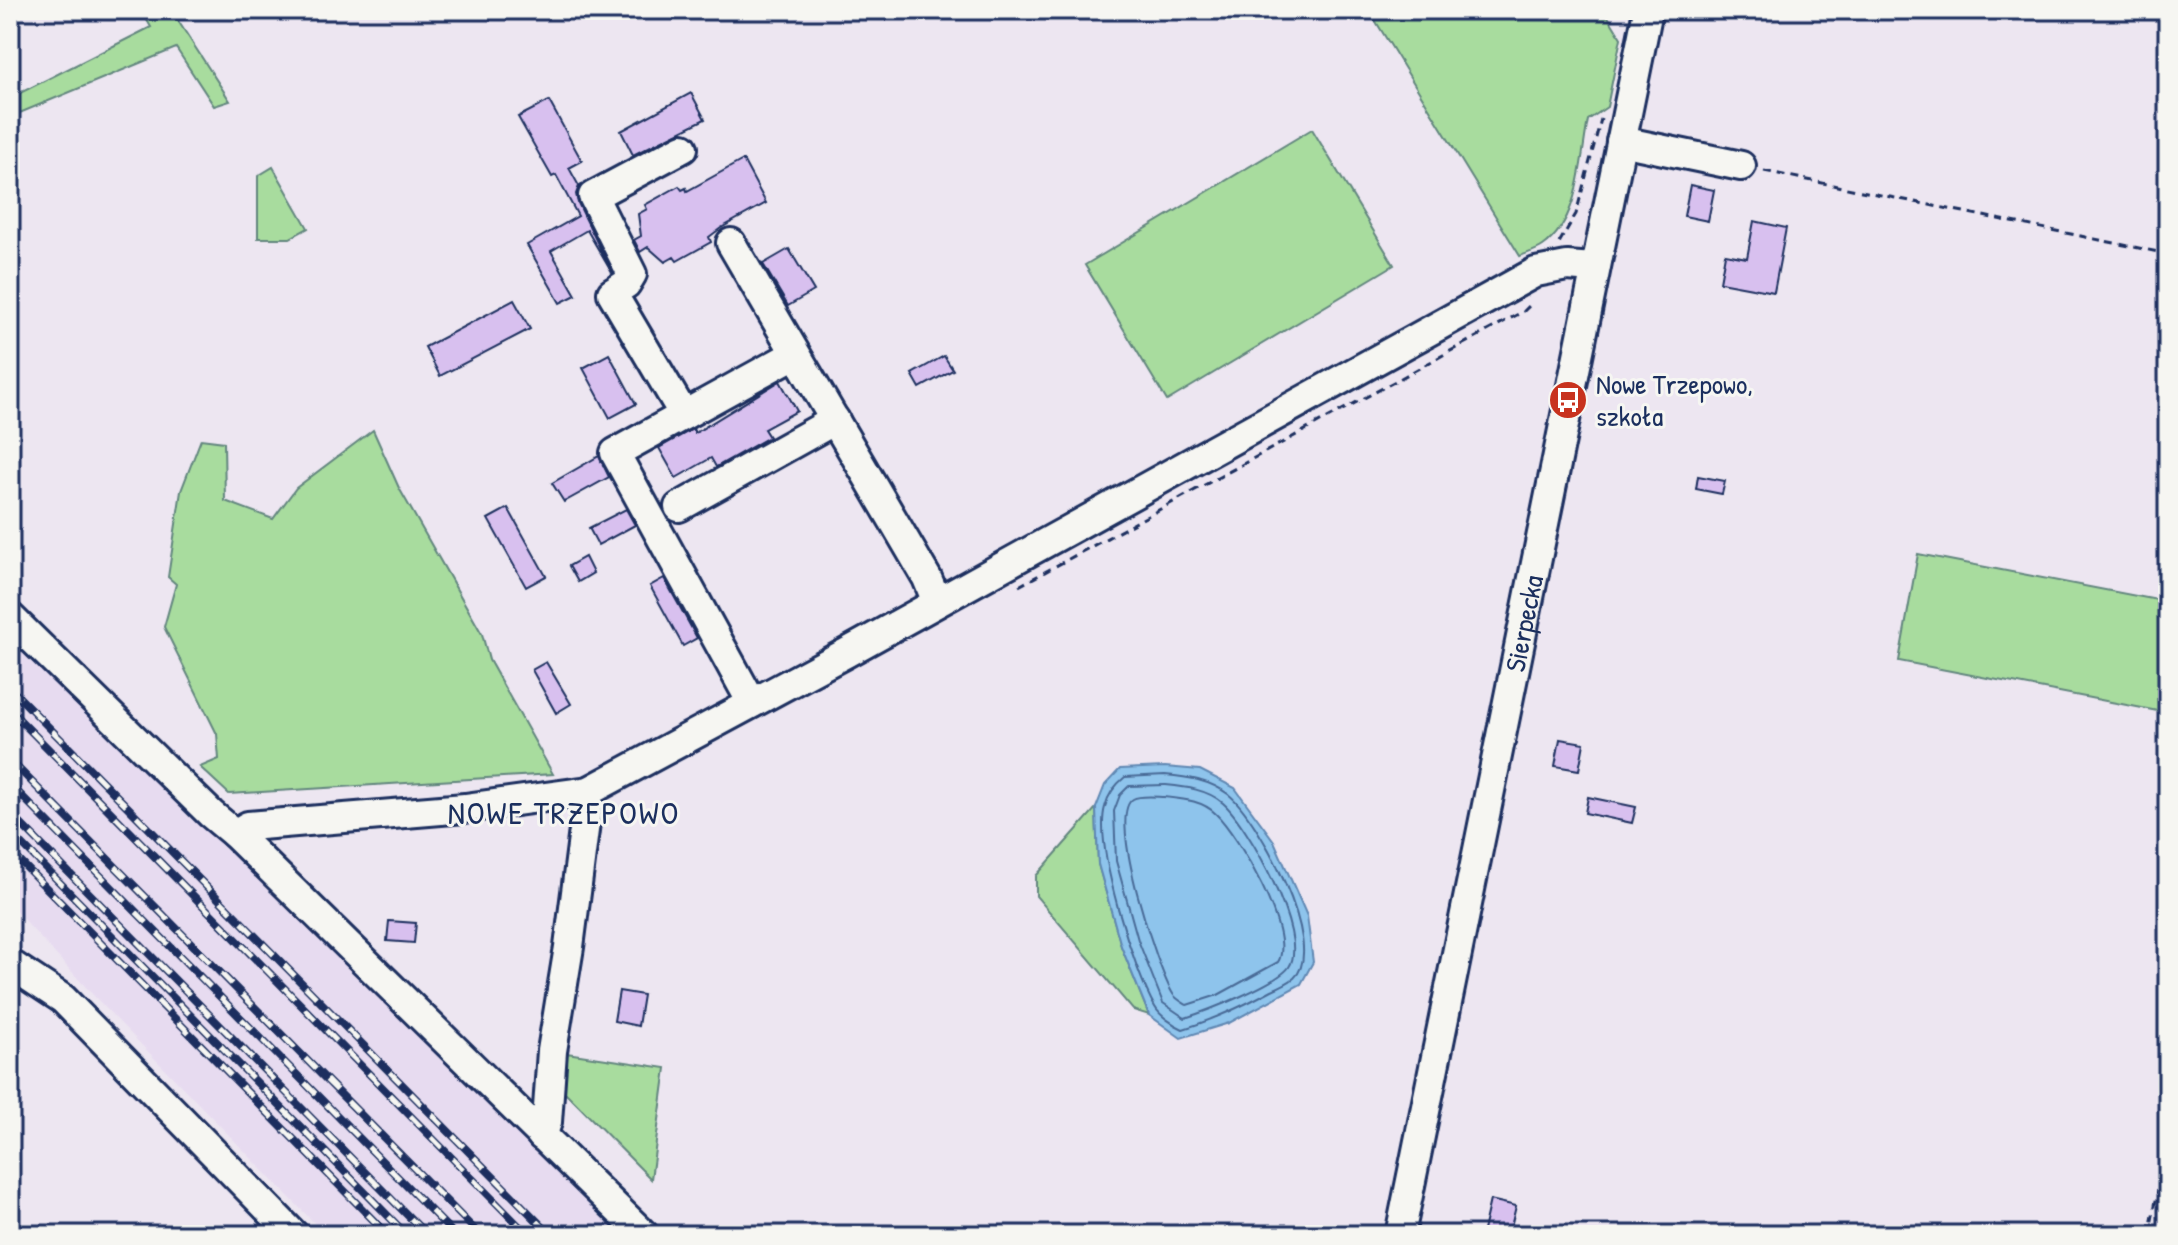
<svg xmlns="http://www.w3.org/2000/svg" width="2178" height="1245" font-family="'Patrick Hand',sans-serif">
  <rect width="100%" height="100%" fill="#ede6f1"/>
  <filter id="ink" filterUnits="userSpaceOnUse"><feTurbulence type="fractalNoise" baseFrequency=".0125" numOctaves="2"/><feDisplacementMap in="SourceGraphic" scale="16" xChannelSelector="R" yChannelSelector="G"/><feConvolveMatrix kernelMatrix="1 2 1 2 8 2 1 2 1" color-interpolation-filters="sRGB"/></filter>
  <g filter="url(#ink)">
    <path fill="#e7dbf0" d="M10,632L628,1235H326L96,998L10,905Z"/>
    <g fill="#a8dc9e" stroke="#62867e" stroke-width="2">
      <path d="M141,10H171L230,101L214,106L176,48L10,117V98L151,27Z"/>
      <path d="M1374,10H1604L1621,38L1607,107L1588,120C1580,160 1580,220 1543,246C1536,251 1527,253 1520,256L1370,12Z"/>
      <path d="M1312,129L1394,265L1167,401L1085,265Z"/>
      <path d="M273,167L308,228L290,238H258V176Z"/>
      <path d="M373,430L399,488L482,634L489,660L553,774L229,794L200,767L219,759L217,734L164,627L176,584L168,577L181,491L201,439L224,442L225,501L273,519L296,488Z"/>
      <path d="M1918,554L2168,602V713L1899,661Z"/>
      <path d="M1096,808L1098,864L1121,946L1149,1015L1133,1010L1036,896V876Z"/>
      <path d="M560,1052L666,1068L651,1179L557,1084Z"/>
    </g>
    <path fill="#8ec4ec" stroke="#6088b3" stroke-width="2" d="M1165,767L1200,770L1235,788L1274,841L1307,916L1313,962L1301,984L1229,1023L1181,1038L1149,1015L1121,946L1098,864L1096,808L1105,785L1120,769Z"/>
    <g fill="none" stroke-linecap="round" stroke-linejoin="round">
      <g stroke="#496b97" stroke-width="2">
        <path d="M1165,775C1188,777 1209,780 1228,794C1258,817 1328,947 1294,978C1288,983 1279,987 1272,990C1243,1006 1216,1019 1183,1029C1174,1025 1160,1016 1155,1007C1134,971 1094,846 1105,807C1108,794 1115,785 1125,777Z"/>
        <path d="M1165,785C1185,787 1207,789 1223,803C1248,825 1310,937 1289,967C1277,984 1207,1011 1185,1018L1163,1003L1138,940L1116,861L1114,811L1120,795L1129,786Z"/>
        <path d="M1164,797C1182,799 1202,800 1216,814C1238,835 1296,934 1278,962L1218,995L1187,1005C1182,1002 1176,999 1173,994C1158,971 1106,814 1133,799C1140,795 1157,797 1164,797Z"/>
      </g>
    </g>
    <g fill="#d8c0ef" stroke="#1b2f5e" stroke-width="2">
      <path d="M691,93L705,119L633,155L621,131Z"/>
      <path d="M549,101L582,161L569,168L579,186L576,194L578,203L612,273L587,230L551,251L576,295L560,303L527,245L578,216L556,175L552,177L518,117Z"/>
      <path d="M743,160L766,203L721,228L709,237L711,242L677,261L674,257L665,262L648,247L640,252L634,240L641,236L638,214L647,209L645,205L679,186L682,190L686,188L687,191Z"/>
      <path d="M1690,185L1714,190L1708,221L1684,216Z"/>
      <path d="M1754,221L1786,228L1774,292L1720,282L1725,254L1747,258Z"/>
      <path d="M789,249L814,291L788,306L763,264Z"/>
      <path d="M514,300L530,329L440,376L425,347Z"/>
      <path d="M609,354L636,404L610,418L583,368Z"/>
      <path d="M944,356L953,370L920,388L912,374Z"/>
      <path d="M780,381L797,411L764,429L769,437L716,467L711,458L676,478L659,448L693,429L695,433Z"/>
      <path d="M599,456L609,477L564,502L552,483Z"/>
      <path d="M1698,476L1725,481L1722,494L1696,489Z"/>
      <path d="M508,508L546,576L526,587L488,519Z"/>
      <path d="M626,509L635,525L598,545L589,528Z"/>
      <path d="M585,557L593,573L578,582L569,566Z"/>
      <path d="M664,578L697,638L683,646L650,586Z"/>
      <path d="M546,662L571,704L556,713L532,670Z"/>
      <path d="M1560,739L1584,743L1579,770L1555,766Z"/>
      <path d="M1588,797L1636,807L1632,823L1585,813Z"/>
      <path d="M389,921L416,923L414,943L387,941Z"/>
      <path d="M619,991L643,995L638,1026L614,1021Z"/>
      <path d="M1490,1200L1516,1206L1509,1235H1482Z"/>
    </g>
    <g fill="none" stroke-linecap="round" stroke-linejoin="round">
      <defs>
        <g id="minor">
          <path d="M1621,141L1741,166"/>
          <path d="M683,148L593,196L632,274L626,284L612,293L684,415"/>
          <path d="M731,243L927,578L937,602"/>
          <path d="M679,507L835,420"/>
          <path d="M10,617L211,814L235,834L248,826L465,808L589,791L846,653L1536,272L1567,266L1594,268"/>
          <path d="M752,703L615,453L795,354"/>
          <path d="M235,834L644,1235"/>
          <path d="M10,964L63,999L294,1235"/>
          <path d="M542,1136L547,1122L552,1051L569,947L589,791"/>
          <path id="s1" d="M1400,1235L1648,10"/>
        </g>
      </defs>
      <use href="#minor" stroke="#1b2f5e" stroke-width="34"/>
      <g stroke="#1b2f5e" stroke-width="3" stroke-dasharray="8 6" stroke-linecap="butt">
        <path d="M1764,171L2168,254"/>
        <path d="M1559,243L1576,214L1601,119"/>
        <path d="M1019,586L1524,311L1533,302"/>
        <path d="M2149,1235L2168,1141"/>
      </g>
      <use href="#minor" stroke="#f6f6f2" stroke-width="28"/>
      <defs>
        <g id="rail">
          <path d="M10,688L551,1235"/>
          <path d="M10,710L528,1235"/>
          <path d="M10,760L480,1235"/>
          <path d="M10,784L455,1235"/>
          <path d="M10,813L427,1235"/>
          <path d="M10,832L407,1235"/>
          <path d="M10,851L388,1235"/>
        </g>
      </defs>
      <use href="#rail" stroke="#1b2f5e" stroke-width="8"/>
      <use href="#rail" stroke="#f6f6f2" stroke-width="5" stroke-dasharray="15" stroke-linecap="butt"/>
    </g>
  </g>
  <defs>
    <symbol id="bus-disc" viewBox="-11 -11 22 22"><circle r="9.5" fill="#c8321e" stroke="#f6f6f2"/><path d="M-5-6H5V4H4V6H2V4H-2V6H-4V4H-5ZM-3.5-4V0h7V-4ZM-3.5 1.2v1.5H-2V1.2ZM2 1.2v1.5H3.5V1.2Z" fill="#fff"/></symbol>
  </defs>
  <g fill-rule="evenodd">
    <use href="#bus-disc" x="1546" y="378" width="44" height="44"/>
  </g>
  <g text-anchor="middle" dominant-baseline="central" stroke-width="6" stroke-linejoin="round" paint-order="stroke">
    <g font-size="28" fill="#1b2f5e" stroke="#f6f6f2" text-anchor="start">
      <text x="1596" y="384">Nowe Trzepowo,<tspan x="1596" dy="32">szkoła</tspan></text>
    </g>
    <g font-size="28" fill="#1b2f5e" stroke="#f6f6f2">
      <text stroke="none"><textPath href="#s1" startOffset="624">Sierpecka</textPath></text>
    </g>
    <g font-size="32" letter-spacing="2" fill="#1b2f5e" stroke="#f6f6f2">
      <text x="564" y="812">NOWE TRZEPOWO</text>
    </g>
  </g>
  <rect width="2178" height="1245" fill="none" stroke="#f6f6f2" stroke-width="40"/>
  <rect x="20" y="20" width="2138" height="1205" fill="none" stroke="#1b2f5e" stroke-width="3" filter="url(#ink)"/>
</svg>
